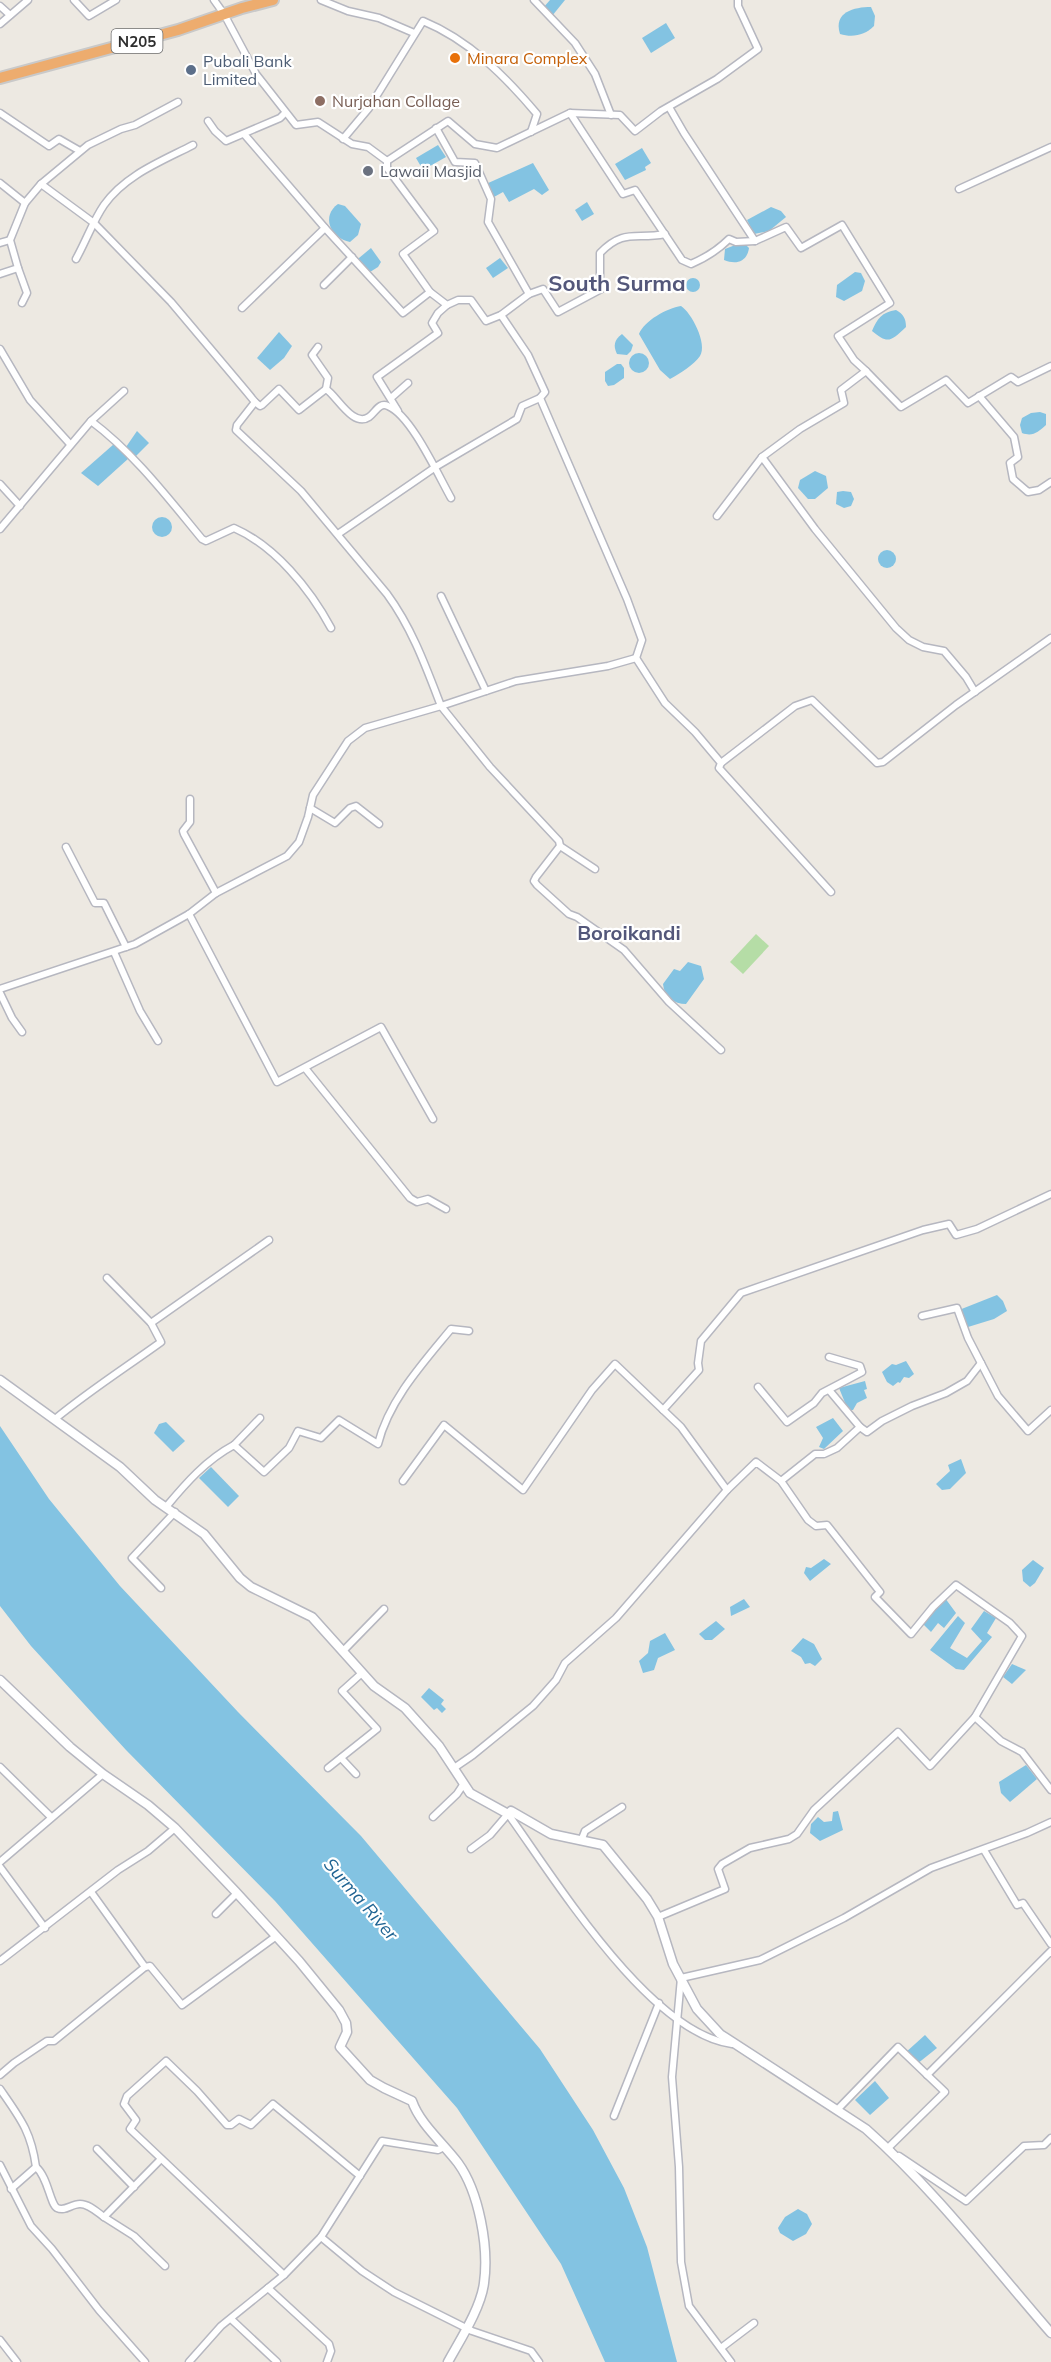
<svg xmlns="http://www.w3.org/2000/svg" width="1051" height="2362" font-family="Mulish,sans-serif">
  <rect width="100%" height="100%" fill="#ede9e2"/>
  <path fill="#b5dda6" d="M756,934L769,946L743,974L730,962Z"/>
  <g fill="#83c3e2">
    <path d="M550,0H565L552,16L543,8Z"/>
    <path d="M871,7L875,16L874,26C865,35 853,38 840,34C833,12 854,7 871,7Z"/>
    <path d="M666,23L675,38L651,53L642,38Z"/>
    <path d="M438,145L446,157L423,170L416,158Z"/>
    <path d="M642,148L651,163L645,167L646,170L625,180L615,164Z"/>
    <path d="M533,163L549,190L542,195L534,189L509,202L503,192L494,197L486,184Z"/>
    <path d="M587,202L594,214L582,221L575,210Z"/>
    <path d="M338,204L345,206L361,224L358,235L350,242C330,238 321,216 338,204Z"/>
    <path d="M771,207L781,211L786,217L769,231L754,234L747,220Z"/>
    <path d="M743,242L749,248C747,262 736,265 724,260L725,249Z"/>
    <path d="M371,248L381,262L378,267L370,272L359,262V258Z"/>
    <path d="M500,258L508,268L493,278L486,268Z"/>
    <path d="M855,272L861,273L865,281L862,291L844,301L836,297L837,285Z"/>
    <circle cx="693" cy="285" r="7"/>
    <path d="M681,306C691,312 708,344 700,356C695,364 679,374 670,379L660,370L639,334C644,321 667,308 681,306Z"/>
    <path d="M896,310C903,314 906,318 906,327C890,342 888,344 872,331C877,319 882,312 896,310Z"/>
    <path d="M279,332L292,346L284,358L270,370L257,358Z"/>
    <path d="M622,334L633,345L631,351L627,355L617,354C613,346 614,340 622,334Z"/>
    <circle cx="639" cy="363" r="10"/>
    <path d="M617,364H621L624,368V378L614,385L608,386L605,381V372Z"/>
    <path d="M1040,412L1046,414V425C1038,432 1033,437 1022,433L1020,425L1022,418L1031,413Z"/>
    <path d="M137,431L149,443L136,456L126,447Z"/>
    <path d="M114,444L129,458L98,486L81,473Z"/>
    <path d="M815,471L826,476L828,488L815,499H808L798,488L800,480Z"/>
    <path d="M843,491L851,492L854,499L851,506L844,508L836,504L837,492Z"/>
    <circle cx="162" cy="527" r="10"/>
    <circle cx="887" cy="559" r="9"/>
    <path d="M688,962L701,966L704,979L686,1004C674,1004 664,997 663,984L674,969L680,971Z"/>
    <path d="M997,1295L1003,1301L1007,1311L994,1319L968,1327L959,1310Z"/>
    <path d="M906,1361L914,1374L909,1378L904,1377L900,1383L898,1382L893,1386L887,1382L882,1372L892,1364L896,1365Z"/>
    <path d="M865,1381L867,1389L864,1390L867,1398L857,1403L853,1410H848L839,1388Z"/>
    <path d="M833,1418L843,1431L824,1449L819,1447L823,1438L816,1427Z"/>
    <path d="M166,1422L185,1441L173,1452L154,1433L159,1424Z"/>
    <path d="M0,1426L49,1499L120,1586L238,1712L361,1836L540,2049L593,2130L624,2188L647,2247L677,2362H605L561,2264L457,2108L275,1901L126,1750L31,1646L0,1606Z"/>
    <path d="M961,1459L966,1473L950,1489L942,1490L936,1484L950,1471L948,1465Z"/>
    <path d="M211,1467L239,1496L228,1507L199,1478Z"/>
    <path d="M824,1559L831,1564L810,1581L804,1573L806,1567L811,1568Z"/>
    <path d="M1033,1560L1044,1568L1035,1583L1030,1587L1023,1581L1022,1570Z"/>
    <path d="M945,1598L956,1613L944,1628L938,1623L931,1632L923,1624L940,1601Z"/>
    <path d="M744,1599L750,1607L731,1616L730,1607Z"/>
    <path d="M984,1611L996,1618L987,1633L992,1637L964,1670L956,1669L930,1650L958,1616L965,1623L950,1648L967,1658L982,1641L971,1629Z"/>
    <path d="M716,1621L725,1629L712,1640H705L699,1634Z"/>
    <path d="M665,1633L675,1650L658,1658L654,1670L643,1673L639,1661L648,1653L650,1641Z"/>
    <path d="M803,1638L814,1644L822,1659L815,1666L810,1663L805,1664L801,1657L791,1651Z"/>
    <path d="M1012,1664L1026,1670L1012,1684L1003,1677Z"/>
    <path d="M429,1688L444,1700L441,1704L446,1709L442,1713L437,1708L434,1710L421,1697Z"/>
    <path d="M1026,1765L1037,1779L1010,1802L1001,1793L999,1782Z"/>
    <path d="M838,1811L843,1830L820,1841L810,1833L811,1824L818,1817L824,1822L832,1821L833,1812Z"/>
    <path d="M925,2035L937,2048L917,2064L905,2053Z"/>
    <path d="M875,2081L889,2098L870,2115L855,2100Z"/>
    <path d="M798,2209L807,2214L812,2224L806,2234L793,2241L780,2233L778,2228L785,2217Z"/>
  </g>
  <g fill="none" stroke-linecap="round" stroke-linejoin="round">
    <defs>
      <g id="street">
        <path d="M74,0L89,16L116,0"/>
        <path d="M214,0L224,14L256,74L296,125L318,122L352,144L368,147L387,161L448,121L475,144L497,148L570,113L620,115L635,131L661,111L717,79L758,49L738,6V0"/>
        <path d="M321,0L348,11L379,18L414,33"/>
        <path d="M534,0L575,43L595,74L611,115"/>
        <path d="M0,6L10,15"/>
        <path d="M0,24L28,0"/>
        <path d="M669,107L684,133L755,241L786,227L801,248L842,225L890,303L838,336L854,360L866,371"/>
        <path d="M0,113L49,146L59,139L80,151"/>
        <path d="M570,113L623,194L635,190L682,260L691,264C705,258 718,250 729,239L736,242L755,241"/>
        <path d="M208,121L215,131L226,141L280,118L285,113"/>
        <path d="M436,128L455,162L475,163L491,199L488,222L529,294L543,289L558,312L603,288L600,278V253C624,228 636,240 665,234"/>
        <path d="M244,134L325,228L403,313L430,292L447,305L458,300H471L486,321L501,315L529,294"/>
        <path d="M343,139L369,108L423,21C469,40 505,76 537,114L531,132"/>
        <path d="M387,161V168L434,231L403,254L430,292"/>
        <path d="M0,183L25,203L41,184L94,223L171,302L246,391L255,402L237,425L236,430L301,491L387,594C412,628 426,667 441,706L365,728L348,741L313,795L308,817L299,842L287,856L216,893L189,914L135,944L0,989"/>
        <path d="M41,184L88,145L121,129L135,125L178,102"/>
        <path d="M959,189L1051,147"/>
        <path d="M0,243L10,240"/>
        <path d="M76,259C86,241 93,221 104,205C125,175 162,161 193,145"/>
        <path d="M18,268L27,293L22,303"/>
        <path d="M0,274L18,268L10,240L25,203"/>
        <path d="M324,285L352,257"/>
        <path d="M242,308L325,228"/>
        <path d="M501,315L528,355L545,392L540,398L627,599L642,640L636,658"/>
        <path d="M318,347L312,355L328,378L326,389"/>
        <path d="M0,349L30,400L70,444"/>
        <path d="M979,396L1014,437L1018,457L1010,463L1013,479L1028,492L1039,490L1051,482"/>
        <path d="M391,398L408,383"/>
        <path d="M255,402L260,406L262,405L279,389L299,410L326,389C337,396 353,428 369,417C376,412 379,402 388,406C411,415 438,475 451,498"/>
        <path d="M398,411L377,377L438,333L432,323L438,313L447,305"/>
        <path d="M91,421L124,391"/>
        <path d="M762,457L815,529L896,628L909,640L923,647L944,651L966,677L975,692"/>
        <path d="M0,484L20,506"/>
        <path d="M717,516L762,457L800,429L844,403L841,390L866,371L901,407L946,380L968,403L1011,377L1018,382L1051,366"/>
        <path d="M0,529L91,421C134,453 168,498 202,539L206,541L234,528C275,546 310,589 331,628"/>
        <path d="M338,534L437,466L517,419L522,406L540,398"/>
        <path d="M441,596L486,691"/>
        <path d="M636,658L608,666L516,681L441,706L490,767L559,841L560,846L536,877L534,881L537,885L569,914L577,917L624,950L669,1002L721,1050"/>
        <path d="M636,658L665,703L695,732L721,763L719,768L831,892"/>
        <path d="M721,763L795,706L812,700L877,763L883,762L956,705L1051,638"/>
        <path d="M190,799V822L183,831L184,834L216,893"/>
        <path d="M310,808L335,823L350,808L356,806L379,824"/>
        <path d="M560,846L595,869"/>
        <path d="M66,847L95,903H104L126,947"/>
        <path d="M189,914L277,1082L381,1027L433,1119"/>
        <path d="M114,952L140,1011L158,1041"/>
        <path d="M0,993L12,1018L22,1032"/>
        <path d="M305,1068L410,1198L417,1202L428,1199L446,1209"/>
        <path d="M922,1316L957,1308L968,1338L998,1396L1028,1431L1051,1410"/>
        <path d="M151,1323L269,1240"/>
        <path d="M758,1387L787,1422L814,1403L822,1393L862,1372L860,1366L829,1357"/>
        <path d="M829,1390L860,1427"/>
        <path d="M663,1410L699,1370L698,1363L701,1341L741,1293L923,1230L949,1224L956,1235L977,1229L1051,1194"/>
        <path d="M55,1419C89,1391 125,1368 161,1342L151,1323L107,1278"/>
        <path d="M234,1445L260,1418"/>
        <path d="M403,1481L444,1425L523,1490L592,1390L615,1364L681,1427L727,1490"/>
        <path d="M781,1481L815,1454H824L837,1448L860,1427L867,1432L882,1421L912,1406L946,1393L967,1381L981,1363"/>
        <path d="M166,1507C186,1483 206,1460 234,1445L264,1472L289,1448L298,1431L321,1438L339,1420L378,1444C389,1400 423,1363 451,1329L469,1331"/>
        <path d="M161,1588L132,1558L175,1512"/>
        <path d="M343,1651L384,1609"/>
        <path d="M975,1717L1001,1741L1022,1752L1051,1790"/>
        <path d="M341,1758L356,1774"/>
        <path d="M0,1767L51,1817"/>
        <path d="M328,1768L377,1729L342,1691L362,1673"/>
        <path d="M454,1768L473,1755L533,1706L556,1680L565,1663L616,1618L727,1490L756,1462L781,1481L808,1520L816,1526L827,1525L880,1592L875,1597L911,1634L933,1607L956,1585L1010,1623L1022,1636L975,1717L930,1766L898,1732L814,1810L797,1834L789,1839L750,1848L722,1864L718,1869L725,1889L658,1917"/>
        <path d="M433,1817L457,1794L463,1785"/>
        <path d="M581,1841L585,1831L622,1807"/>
        <path d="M471,1849L490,1835L508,1814C555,1879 649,2033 732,2044"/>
        <path d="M984,1850L1017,1905L1023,1903L1051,1944"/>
        <path d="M0,1862L103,1774"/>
        <path d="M0,1867L45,1928"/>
        <path d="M216,1914L237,1893"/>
        <path d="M0,1961L118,1870L148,1851L175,1828"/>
        <path d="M145,1967L150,1966L182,2005L275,1937"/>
        <path d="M0,2075L14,2063L47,2041H54L145,1967L91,1892"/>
        <path d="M927,2075L1051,1951"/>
        <path d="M0,2089C20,2118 31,2131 36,2167L11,2189"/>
        <path d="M837,2110L898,2047L945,2092L888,2148L891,2151"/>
        <path d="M614,2116L659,2003"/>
        <path d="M97,2149L134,2187"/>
        <path d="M899,2156L966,2201L1024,2146L1044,2145L1051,2138"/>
        <path d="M161,2159L104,2217L134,2236L165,2266"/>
        <path d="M0,2165L31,2226L52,2249L99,2310L145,2362"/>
        <path d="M36,2167C48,2177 50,2204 57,2208C65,2212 71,2204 80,2204C89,2204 97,2212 104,2217"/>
        <path d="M321,2237L362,2271L394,2292L472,2331L531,2351L539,2362"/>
        <path d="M284,2275L130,2129L136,2120L124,2104L127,2096L166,2061L197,2091L227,2125H231L239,2119L251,2125L273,2104L360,2176"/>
        <path d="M268,2288L329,2344L331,2351L327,2362"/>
        <path d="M231,2319L277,2362"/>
        <path d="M0,2340L17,2362"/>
        <path d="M721,2348L754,2323"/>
        <path d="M189,2362L221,2326L284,2275L321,2237L382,2141L438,2150L444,2147"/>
        <path d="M731,2362L689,2306L681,2262L679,2167L672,2077L681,1978L760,1960L844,1918L931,1868L1027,1833L1051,1822"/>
      </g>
      <g id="secondary">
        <path d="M0,1380L120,1467L155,1500L204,1534L240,1578L251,1587L312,1617L374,1686L405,1708L439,1746L470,1793L508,1814L511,1811L551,1834L603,1845L647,1899L658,1917L673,1964L697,2009L720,2034L866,2129C935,2190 991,2264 1051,2333"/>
        <path d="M0,1680L70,1747L103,1774L148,1805L175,1828L235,1891L299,1961L339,2010L346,2023L347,2032L340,2047L370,2080L384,2088L412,2101C420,2124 443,2143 458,2163C479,2192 489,2247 484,2283C481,2308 460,2340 448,2362"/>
      </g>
      <path id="highway" d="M0,78L178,30L242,8L273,0"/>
    </defs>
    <use href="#street" stroke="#b6b7c0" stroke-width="9"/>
    <use href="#secondary" stroke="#b6b7c0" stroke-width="11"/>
    <use href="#highway" stroke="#c9c9c9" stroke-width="14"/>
    <use href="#street" stroke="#fff" stroke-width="6"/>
    <use href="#secondary" stroke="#fff" stroke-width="8"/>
    <use href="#highway" stroke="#edac6e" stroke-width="10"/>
  </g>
  <circle fill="#e8710a" stroke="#fff" stroke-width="2" cx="455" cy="58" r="6"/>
  <circle fill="#5c6f8a" stroke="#fff" stroke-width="2" cx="191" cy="70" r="6"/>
  <circle fill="#8d6e63" stroke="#fff" stroke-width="2" cx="320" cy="101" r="6"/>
  <circle fill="#6b7280" stroke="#fff" stroke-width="2" cx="368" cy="171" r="6"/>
  <g text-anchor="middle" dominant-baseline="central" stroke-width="4.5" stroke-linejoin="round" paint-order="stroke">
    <rect fill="#fff" stroke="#6d6d6d" stroke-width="1.5" x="111.5" y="29" width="51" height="24" rx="4.5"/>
    <g font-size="15" font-weight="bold" fill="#2e2e2e">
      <text x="137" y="41">N205</text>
    </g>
    <g font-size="16" fill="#c56008" stroke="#fff" text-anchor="start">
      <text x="467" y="58">Minara Complex</text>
    </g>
    <g font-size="16" fill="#4e5e75" stroke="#fff" text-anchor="start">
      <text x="203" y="61">Pubali Bank<tspan x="203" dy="18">Limited</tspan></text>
    </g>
    <g font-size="16" fill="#785e54" stroke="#fff" text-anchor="start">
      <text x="332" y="101">Nurjahan Collage</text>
    </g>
    <g font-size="16" fill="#5b616d" stroke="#fff" text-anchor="start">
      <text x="380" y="171">Lawaii Masjid</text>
    </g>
    <g font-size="18" font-style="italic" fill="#1e6392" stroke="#fff">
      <text transform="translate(361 1899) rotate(49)">Surma River</text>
    </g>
    <g font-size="20" font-weight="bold" fill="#53577a" stroke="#fff">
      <text x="629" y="932">Boroikandi</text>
    </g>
    <g font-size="22" font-weight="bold" fill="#53577a" stroke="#fff">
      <text x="617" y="283">South Surma</text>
    </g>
  </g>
</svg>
